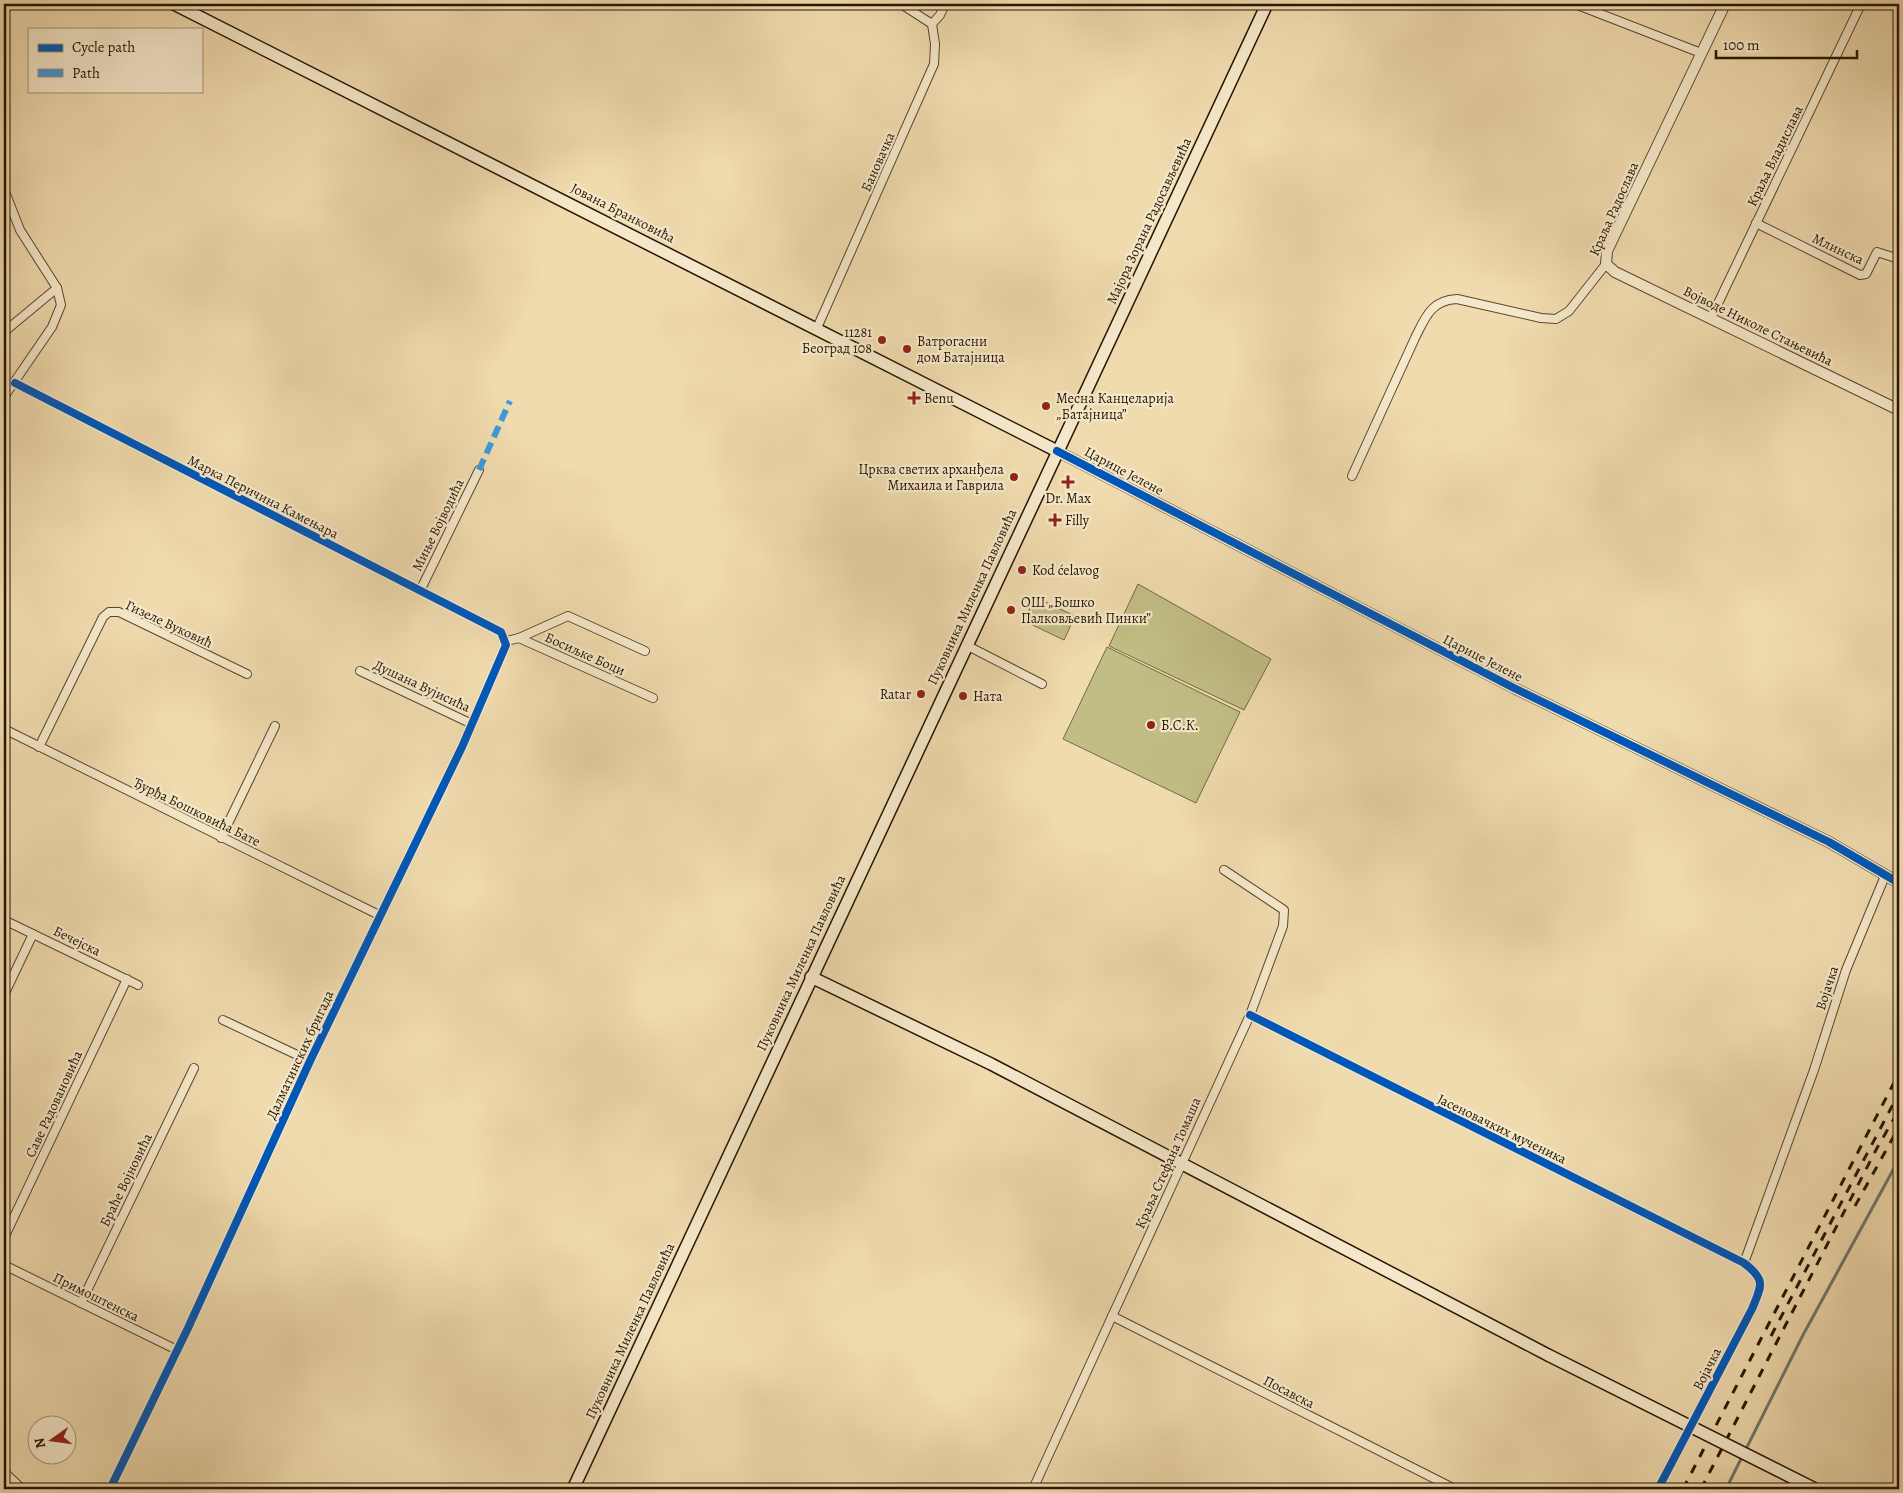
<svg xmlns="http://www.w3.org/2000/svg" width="1903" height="1493" font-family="Alegreya,serif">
  <rect width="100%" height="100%" fill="#f0dbae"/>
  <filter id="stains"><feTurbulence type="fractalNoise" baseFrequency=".004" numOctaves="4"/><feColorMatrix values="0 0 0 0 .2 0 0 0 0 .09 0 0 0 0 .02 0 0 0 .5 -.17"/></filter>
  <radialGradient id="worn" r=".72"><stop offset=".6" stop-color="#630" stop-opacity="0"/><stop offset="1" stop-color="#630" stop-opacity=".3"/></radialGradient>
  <g fill="#c1be85" stroke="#746942">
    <path d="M1138,584L1271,659L1244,710L1109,646Z"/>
    <path d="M1035,597L1075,616L1064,640L1024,621Z"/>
    <path d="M1107,647L1240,712L1196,803L1063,739Z"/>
  </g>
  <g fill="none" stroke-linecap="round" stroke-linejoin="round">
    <path stroke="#6f766d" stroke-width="3" d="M1726,1489L1803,1335L1899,1159"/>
    <defs>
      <g id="minor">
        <path d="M901,4L932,24"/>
        <path d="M1575,4L1701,53"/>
        <path d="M4,189L20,230L57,288L61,305L52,327L4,397"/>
        <path d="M1756,223L1860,275L1866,274L1877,252L1899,259"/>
        <path d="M1711,318L1861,4"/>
        <path d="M817,328L934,64L935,44L932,24L940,15L945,4"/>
        <path d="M4,332L57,288"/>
        <path d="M15,383L501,632L506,645L462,747L310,1061L188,1328L110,1489"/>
        <path d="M1352,476L1415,338C1425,318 1431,300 1457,299L1541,318L1556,319L1569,311L1606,264"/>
        <path d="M420,591L479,470"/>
        <path d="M519,638L568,616L645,651"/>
        <path d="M506,641L519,638L653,698"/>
        <path d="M966,645L1042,684"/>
        <path d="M360,671L472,724"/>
        <path d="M4,729L379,915"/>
        <path d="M39,747L103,617L109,612H119L247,674"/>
        <path d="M221,838L275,726"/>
        <path d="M4,920L138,985"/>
        <path d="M4,995L33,934"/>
        <path d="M1250,1015L1744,1263C1766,1280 1762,1285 1752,1309L1658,1489"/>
        <path d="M223,1020L310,1061"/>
        <path d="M4,1238L127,979"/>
        <path d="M1744,1263L1814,1070L1846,970L1885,876"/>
        <path d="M4,1265L177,1350"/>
        <path d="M81,1303L194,1068"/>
        <path d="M1112,1316L1455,1489"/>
        <path d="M4,1472L22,1489"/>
        <path d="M1033,1489L1250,1015L1283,926L1284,910L1224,870"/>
      </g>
      <g id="tertiary">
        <path d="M1725,4L1607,251L1606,264L1615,272L1899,410"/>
        <path d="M1057,451L1514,688L1829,842L1899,883"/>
      </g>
      <g id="secondary">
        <path d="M174,4L1057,451"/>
        <path d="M811,977L991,1064L1548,1355"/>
        <path d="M573,1489L1267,4"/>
      </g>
    </defs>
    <use href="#minor" stroke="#59462c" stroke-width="10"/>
    <use href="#tertiary" stroke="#59462c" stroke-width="12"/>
    <use href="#secondary" stroke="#271400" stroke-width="14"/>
    <use href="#minor" stroke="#f5e8ca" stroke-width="8"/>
    <use href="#tertiary" stroke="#f5e8ca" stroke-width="10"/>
    <use href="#secondary" stroke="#f5e8ca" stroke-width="11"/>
    <g stroke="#271400" stroke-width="3" stroke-dasharray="9 9" stroke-linecap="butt">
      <path d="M1855,1206L1899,1127"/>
      <path d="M1771,1336L1899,1093"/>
      <path d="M1683,1489L1899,1073"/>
      <path d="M1701,1489L1877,1148L1899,1110"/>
    </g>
    <defs>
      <path id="secondary-bridge" d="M1548,1355L1815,1489"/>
    </defs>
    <use href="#secondary-bridge" stroke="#271400" stroke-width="14" stroke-linecap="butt"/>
    <use href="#secondary-bridge" stroke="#f5e8ca" stroke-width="11"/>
    <path stroke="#3d9adc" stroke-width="6" stroke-dasharray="12 6" stroke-linecap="butt" d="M479,470L510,401"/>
    <defs>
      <g id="cycleway">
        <path d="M15,383L501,632L506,645L462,747L310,1061L188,1328L110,1489"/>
        <path d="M1057,451L1514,688L1829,842L1899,883"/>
        <path d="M1250,1015L1744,1263C1766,1280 1762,1285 1752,1309L1658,1489"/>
      </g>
    </defs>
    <use href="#cycleway" stroke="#f5e8ca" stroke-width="11"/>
    <use href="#cycleway" stroke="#0057b8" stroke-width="8"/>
  </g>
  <g fill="#8f2418" stroke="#f5e8ca" stroke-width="2">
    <circle cx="882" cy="340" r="5"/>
    <circle cx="907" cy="349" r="5"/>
    <path d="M911.5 390.5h5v5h5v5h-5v5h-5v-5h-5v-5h5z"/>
    <circle cx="1046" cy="406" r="5"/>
    <circle cx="1014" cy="477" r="5"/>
    <path d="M1065.5 474.5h5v5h5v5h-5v5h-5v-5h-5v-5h5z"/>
    <path d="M1052.5 512.5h5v5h5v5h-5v5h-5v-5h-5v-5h5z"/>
    <circle cx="1022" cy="570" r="5"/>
    <circle cx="1011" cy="610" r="5"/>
    <circle cx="921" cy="694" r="5"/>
    <circle cx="963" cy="696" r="5"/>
    <circle cx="1151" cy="725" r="5"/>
  </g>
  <g text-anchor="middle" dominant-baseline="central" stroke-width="4.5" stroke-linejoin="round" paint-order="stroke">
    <g font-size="14" fill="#271400" stroke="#f5e8ca">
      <text transform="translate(1775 156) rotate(-64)">Краља Владислава</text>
      <text transform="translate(878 162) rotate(-66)">Бановачка</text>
      <text transform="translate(1614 209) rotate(-66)">Краља Радослава</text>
      <text transform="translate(623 213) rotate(27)">Јована Бранковића</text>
      <text transform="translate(1149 221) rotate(-65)">Мајора Зорана Радосављевића</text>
      <text transform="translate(1838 249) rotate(25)">Млинска</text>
      <text transform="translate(1758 326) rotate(26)">Војводе Николе Стањевића</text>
      <text transform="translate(1124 471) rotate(28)">Царице Јелене</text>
      <text transform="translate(263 497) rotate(27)">Марка Перичина Камењара</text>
      <text transform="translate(438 525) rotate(-64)">Миње Војводића</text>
      <text transform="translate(972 597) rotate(-65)">Пуковника Миленка Павловића</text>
      <text transform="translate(169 624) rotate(25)">Гизеле Вуковић</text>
      <text transform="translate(585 654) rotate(24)">Босиљке Боци</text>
      <text transform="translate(1483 658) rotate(27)">Царице Јелене</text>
      <text transform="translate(422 686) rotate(25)">Душана Вујисића</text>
      <text transform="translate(197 812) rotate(26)">Ђурђа Бошковића Бате</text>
      <text transform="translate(77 941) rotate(26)">Бечејска</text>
      <text transform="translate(801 963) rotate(-65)">Пуковника Миленка Павловића</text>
      <text transform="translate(1827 988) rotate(-72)">Војачка</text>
      <text transform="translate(300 1055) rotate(-65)">Далматинских бригада</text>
      <text transform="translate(54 1104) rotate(-65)">Саве Радовановића</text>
      <text transform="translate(1502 1129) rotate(26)">Јасеновачких мученика</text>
      <text transform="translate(1168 1163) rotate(-66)">Краља Стефана Томаша</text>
      <text transform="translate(126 1180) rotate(-64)">Браће Војновића</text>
      <text transform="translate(96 1297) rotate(26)">Примоштенска</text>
      <text transform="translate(630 1331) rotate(-65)">Пуковника Миленка Павловића</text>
      <text transform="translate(1707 1369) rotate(-63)">Војачка</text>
      <text transform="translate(1289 1392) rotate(27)">Посавска</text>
    </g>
    <g font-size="14" fill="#271400" stroke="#f5e8ca" text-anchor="start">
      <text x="872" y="332" text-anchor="end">11281<tspan x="872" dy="16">Београд 108</tspan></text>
      <text x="917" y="341">Ватрогасни<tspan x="917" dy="16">дом Батајница</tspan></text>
      <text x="924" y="398">Benu</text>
      <text x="1056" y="398">Месна Канцеларија<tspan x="1056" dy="16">„Батајница”</tspan></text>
      <text x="1004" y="469" text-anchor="end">Црква светих арханђела<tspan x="1004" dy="16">Михаила и Гаврила</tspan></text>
      <text x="1068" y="498" text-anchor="middle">Dr. Max</text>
      <text x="1065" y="520">Filly</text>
      <text x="1032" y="570">Kod ćelavog</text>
      <text x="1021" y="602">ОШ „Бошко<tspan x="1021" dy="16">Палковљевић Пинки”</tspan></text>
      <text x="911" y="694" text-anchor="end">Ratar</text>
      <text x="973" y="696">Ната</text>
      <text x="1161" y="725">Б.С.К.</text>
    </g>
  </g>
  <rect width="1903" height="1493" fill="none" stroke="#f0dbae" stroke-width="20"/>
  <rect x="5" y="5" width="1893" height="1483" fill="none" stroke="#271400" stroke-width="2.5"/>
  <rect x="10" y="10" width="1883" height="1473" fill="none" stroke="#271400"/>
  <rect x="28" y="28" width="175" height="65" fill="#f5e8ca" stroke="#a39379"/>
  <rect x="38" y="44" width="25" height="8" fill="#0057b8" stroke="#a39379"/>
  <text x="72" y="52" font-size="15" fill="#271400">Cycle path</text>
  <rect x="38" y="69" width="25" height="8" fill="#3d9adc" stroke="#a39379"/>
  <text x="72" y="78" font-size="15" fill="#271400">Path</text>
  <g transform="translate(52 1440) rotate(256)"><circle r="24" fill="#f5e8ca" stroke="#a39379"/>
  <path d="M0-4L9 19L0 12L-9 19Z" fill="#8f2418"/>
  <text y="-8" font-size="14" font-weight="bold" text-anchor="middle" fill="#271400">N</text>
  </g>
  <path d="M1716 50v8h141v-8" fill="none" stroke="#271400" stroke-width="2.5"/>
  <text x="1723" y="50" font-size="15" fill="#271400" stroke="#f5e8ca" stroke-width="4" paint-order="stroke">100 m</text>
  <rect width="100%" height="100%" filter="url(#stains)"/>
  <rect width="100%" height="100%" fill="url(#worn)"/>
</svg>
